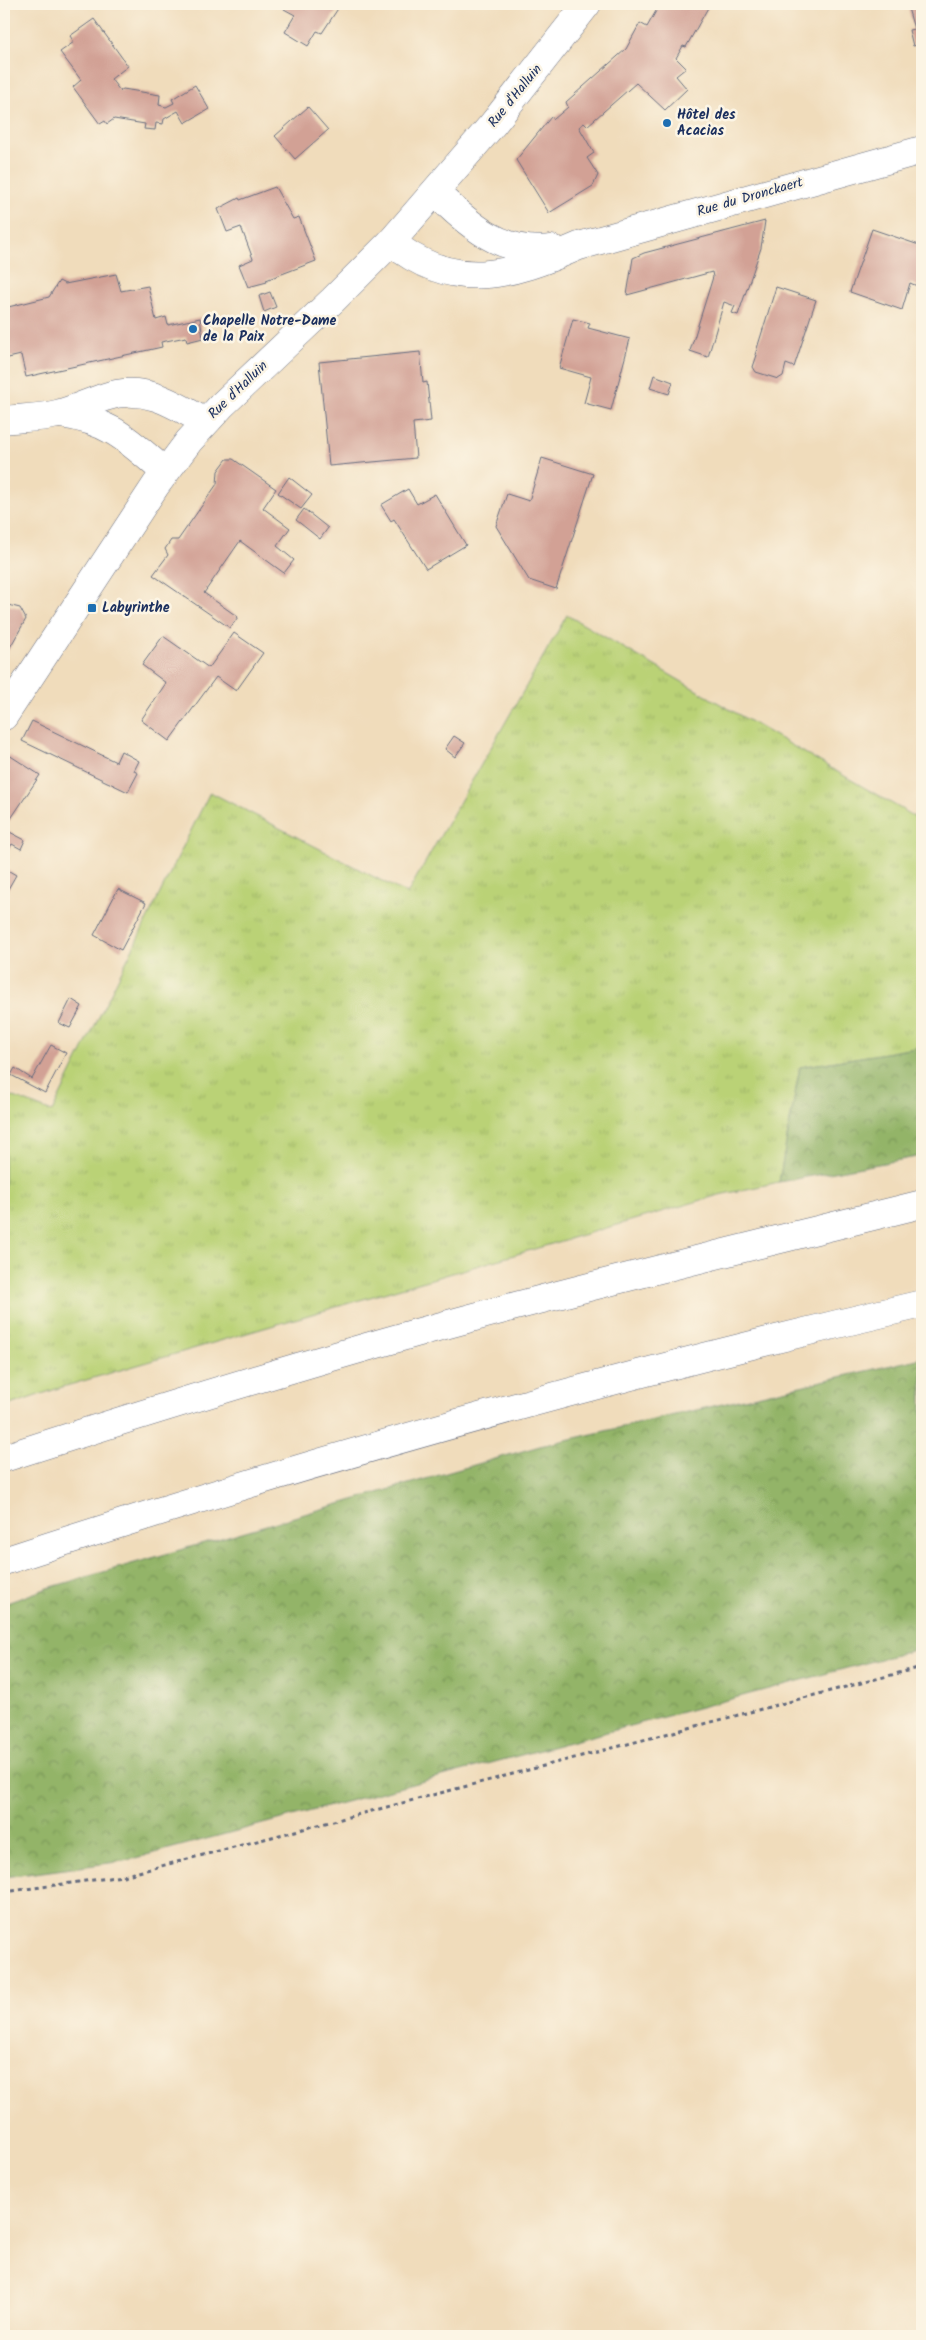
<svg xmlns="http://www.w3.org/2000/svg" width="926" height="2340" font-family="Kalam,sans-serif">
  <defs>
    <pattern id="grass-tufts" width="24" height="20" patternUnits="userSpaceOnUse" patternTransform="scale(1.25)"><rect width="24" height="20" fill="#bad276"/><path d="M3 7l-1-3M5 7V3M7 7l1-3M15 17l-1-3M17 17v-4M19 17l1-3" fill="none" stroke="#9fb568"/></pattern>
    <pattern id="forest-crowns" width="20" height="18" patternUnits="userSpaceOnUse" patternTransform="scale(1.25)"><rect width="20" height="18" fill="#93b467"/><path d="M2 6a3 3 0 1 1 6 0M12 15a3 3 0 1 1 6 0" fill="none" stroke="#779358"/></pattern>
  </defs>
  <rect width="100%" height="100%" fill="#fcf5e5"/>
  <filter id="ink" filterUnits="userSpaceOnUse"><feTurbulence type="fractalNoise" baseFrequency=".02" numOctaves="2"/><feDisplacementMap in="SourceGraphic" scale="10" xChannelSelector="R" yChannelSelector="G"/><feConvolveMatrix kernelMatrix="1 2 1 2 8 2 1 2 1" color-interpolation-filters="sRGB"/></filter>
  <filter id="wash" filterUnits="userSpaceOnUse"><feTurbulence type="fractalNoise" baseFrequency=".0096" numOctaves="4" result="noise"/><feDisplacementMap in="SourceGraphic" scale="20" xChannelSelector="R" yChannelSelector="G"/><feGaussianBlur stdDeviation="1.12" result="paint"/><feColorMatrix in="noise" values="0 0 0 0 0 0 0 0 0 0 0 0 0 0 0 0 0 1.4 0 .05"/><feComposite in="paint" operator="in"/></filter>
  <g filter="url(#wash)">
    <rect width="100%" height="100%" fill="#f0dcbb"/>
    <path fill="url(#grass-tufts)" stroke="#6a806a" d="M567,615L922,821V1047L800,1067L779,1182L719,1195L59,1388L4,1407V1093L52,1112L210,792L407,894Z"/>
    <g fill="url(#forest-crowns)" stroke="#577262">
      <path d="M922,1047V1156L779,1182L800,1067Z"/>
      <path d="M922,1358V1648L124,1861L5,1877L4,1880V1604L48,1588L540,1446Z"/>
    </g>
    <g id="blocks">
      <g fill="#d2a195">
        <path d="M287,4H341L322,33L317,31L308,46L285,32L295,15L284,9Z"/>
        <path d="M660,4H710L686,47L683,46L676,58L686,68L676,76L687,89L665,110L636,83L587,126L584,123L579,127L594,153L587,158L598,175L593,186L549,213L516,160L551,117L554,119L568,107L566,102L626,49L640,23L647,27Z"/>
        <path d="M922,5V44L913,46L909,30L914,29L908,8Z"/>
        <path d="M94,19L128,66L111,79L120,91L123,89L160,95L159,105L166,107L174,103L172,99L195,85L209,109L185,123L178,111L164,119L163,124L156,123L155,130L144,129L145,124L114,119L107,124L105,121L100,124L73,87L81,80L60,52L74,42L70,36Z"/>
        <path d="M308,107L328,130L295,159L275,136Z"/>
        <path d="M275,187L293,219L299,217L316,261L266,280L267,282L248,287L239,265L253,259L241,227L227,232L218,209L239,198L240,200Z"/>
        <path d="M765,221L761,248L738,315L732,313L735,306L724,302L708,357L690,351L713,277L712,272L627,295L633,258L644,253Z"/>
        <path d="M872,229L922,246V288L910,283L902,310L850,292Z"/>
        <path d="M116,274L121,291L148,286L156,320L166,317L168,325L200,318L203,338L187,342L186,337L161,342L162,347L26,377L21,355L4,359V308L49,297L59,281L65,284Z"/>
        <path d="M776,287L816,300L794,367L786,364L783,376L778,379L756,372L753,367L757,355H755Z"/>
        <path d="M270,292L276,307L264,312L259,296Z"/>
        <path d="M573,319L590,323L588,328L630,339L611,410L584,403L591,377L559,368Z"/>
        <path d="M420,352L423,383L427,382L431,421L413,423L416,458L329,466L319,362Z"/>
        <path d="M654,375L673,382L669,394L650,388Z"/>
        <path d="M542,458L593,474L556,589L529,580L496,526L507,494L529,501Z"/>
        <path d="M227,459H233L276,489L263,508L290,528L277,546L294,560L284,573L240,541L204,593L238,617L230,628L153,575L168,555L165,549L171,540H178L217,484L218,471Z"/>
        <path d="M289,477L312,495L301,509L278,493Z"/>
        <path d="M408,489L417,504L435,494L466,545L426,569L394,519L391,521L381,505Z"/>
        <path d="M304,509L328,528L320,539L296,520Z"/>
        <path d="M4,604L20,608L26,619L4,658Z"/>
        <path d="M234,633L263,653L236,691L216,677L169,741L141,720L166,683L142,665L163,636L209,668Z"/>
        <path d="M32,721L116,762L121,751L139,761L134,771L138,773L128,792L22,741Z"/>
        <path d="M454,736L465,743L455,757L445,749Z"/>
        <path d="M9,755L40,775L4,829L25,840L21,849L12,844L4,857V763Z"/>
        <path d="M4,868L16,875L4,896Z"/>
        <path d="M118,889L146,903L121,950L94,935Z"/>
        <path d="M71,999L82,1006L70,1028L59,1023Z"/>
        <path d="M51,1045L66,1053L45,1093L11,1075L15,1068L32,1079Z"/>
      </g>
    </g>
  </g>
  <g filter="url(#ink)">
    <use href="#blocks" fill-opacity="0" stroke="#666c7f" stroke-width="1"/>
    <g fill="none" stroke-linecap="round" stroke-linejoin="round">
      <defs>
        <g id="secondary">
          <path d="M435,192C469,225 502,255 552,249"/>
          <path d="M391,242C454,293 510,276 579,246L922,150"/>
          <path d="M60,414C111,421 128,440 165,472"/>
          <path d="M4,420C21,418 40,418 57,414C74,410 89,402 105,397C143,384 173,403 205,422"/>
          <path d="M4,716L156,485L189,441L222,405L333,300L391,242L493,124L587,4"/>
        </g>
        <g id="highway">
          <path d="M4,1458C157,1409 311,1361 467,1319C618,1278 770,1242 922,1204"/>
          <path d="M4,1561C306,1462 612,1376 922,1304"/>
        </g>
      </defs>
      <use href="#secondary" stroke="#666c7f" stroke-width="29"/>
      <use href="#highway" stroke="#666c7f" stroke-width="29"/>
      <path stroke="#666c7f" stroke-width="3" stroke-dasharray="4 4" stroke-linecap="butt" d="M4,1892L123,1876L922,1667"/>
      <use href="#secondary" stroke="#fff" stroke-width="28"/>
      <use href="#highway" stroke="#fff" stroke-width="28"/>
    </g>
  </g>
  <g fill="#1f6fb2" stroke="#fcf5e5" stroke-width="2">
    <circle cx="667" cy="123" r="5"/>
    <circle cx="193" cy="329" r="5"/>
    <rect x="87" y="603" width="10" height="10" rx="2.5"/>
  </g>
  <g text-anchor="middle" dominant-baseline="central" stroke-width="5" stroke-linejoin="round" paint-order="stroke">
    <g font-size="14" fill="#1b2f5e" stroke="#fcf5e5">
      <text transform="translate(515 96) rotate(-51)">Rue d'Halluin</text>
      <text transform="translate(750 197) rotate(-16)">Rue du Dronckaert</text>
      <text transform="translate(238 390) rotate(-44)">Rue d'Halluin</text>
    </g>
    <g font-size="14" font-weight="bold" fill="#1b2f5e" stroke="#fcf5e5" text-anchor="start">
      <text x="677" y="115">Hôtel des<tspan x="677" dy="16">Acacias</tspan></text>
      <text x="203" y="321">Chapelle Notre-Dame<tspan x="203" dy="16">de la Paix</tspan></text>
      <text x="102" y="608">Labyrinthe</text>
    </g>
  </g>
  <rect width="926" height="2340" fill="none" stroke="#fcf5e5" stroke-width="20"/>
</svg>
